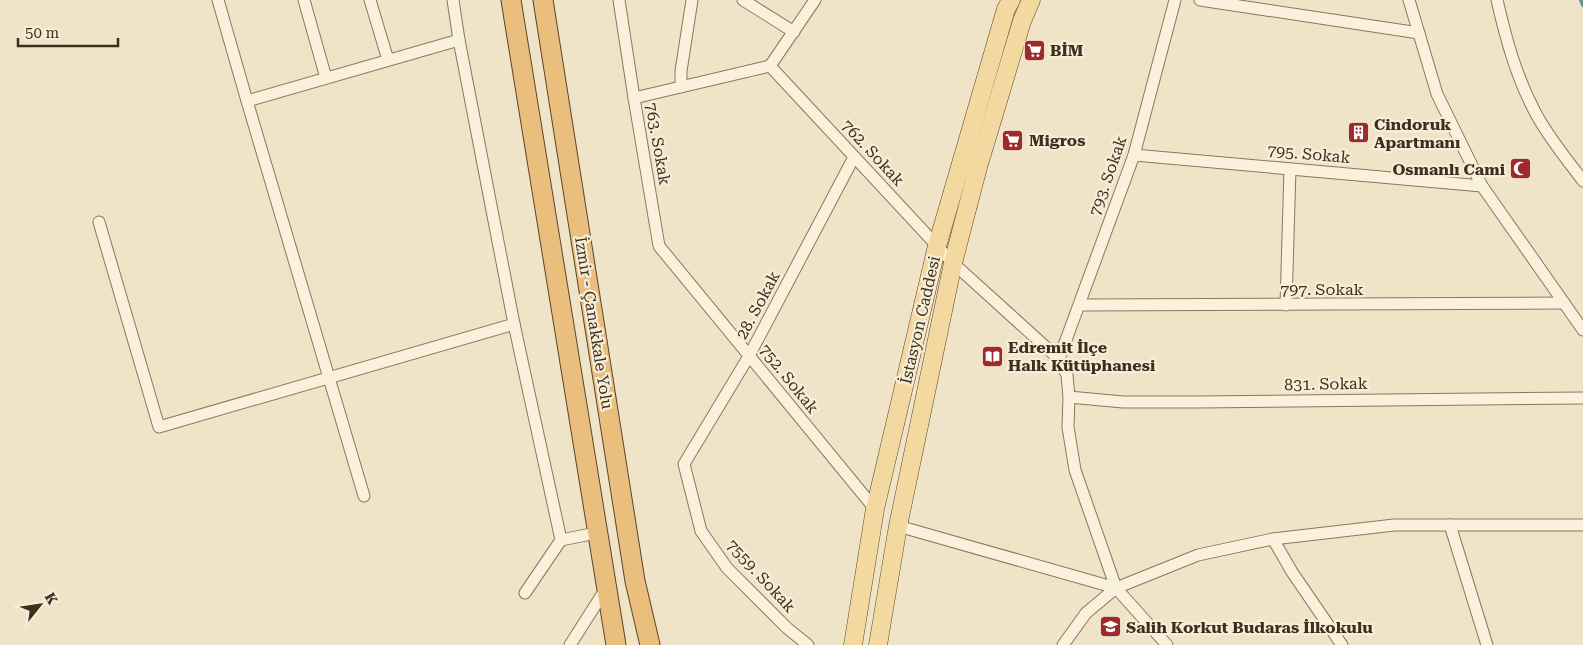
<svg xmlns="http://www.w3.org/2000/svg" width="1583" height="645" font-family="'Roboto Serif',serif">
  <rect width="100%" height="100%" fill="#f0e4c8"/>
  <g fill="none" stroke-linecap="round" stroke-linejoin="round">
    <path stroke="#6f938a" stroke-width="4" d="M1581,0L1583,5"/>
    <defs>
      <g id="minor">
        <path d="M218,0L247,101L459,40"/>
        <path d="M304,0L326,78"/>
        <path d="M370,0L388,60"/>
        <path d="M453,0L459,40L514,324L561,540L596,533"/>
        <path d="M619,0L634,98"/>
        <path d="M743,0L794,32"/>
        <path d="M1200,0L1419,33"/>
        <path d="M1409,0L1437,94L1482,186L1583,330"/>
        <path d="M1497,0C1506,39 1516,76 1535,112C1548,137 1566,158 1583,181"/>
        <path d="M770,66L953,263L1059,359L1067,375L1069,397L1068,427L1075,470L1116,588L1167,645"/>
        <path d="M770,66L634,98L659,246L875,509"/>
        <path d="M770,66L815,0"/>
        <path d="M681,86V71L692,0"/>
        <path d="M247,101L364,496"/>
        <path d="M1134,155L1482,186"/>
        <path d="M99,222L159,427L514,324"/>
        <path d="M1080,305L1564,303"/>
        <path d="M1286,305L1290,169"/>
        <path d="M1059,359L1134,155L1175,0"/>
        <path d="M1069,397L1123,402H1199L1583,398"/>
        <path d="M1450,525L1487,645"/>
        <path d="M898,526L1116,588"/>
        <path d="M1273,539L1292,572L1342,645"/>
        <path d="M525,593L561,540"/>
        <path d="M570,645L605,590"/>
        <path d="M808,645L787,628L727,568L701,531L684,464L749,356L854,157"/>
        <path d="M1063,645L1086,613L1116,588L1198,555L1273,539L1394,525H1583"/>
      </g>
      <g id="primary">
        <path d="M853,645L875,509L937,246L1006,9L1011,0"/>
        <path d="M878,645L898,526L953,263L978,167L1022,21L1031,0"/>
      </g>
      <g id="trunk">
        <path d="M511,0L616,645"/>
        <path d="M543,0L635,581L650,645"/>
      </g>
    </defs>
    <use href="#minor" stroke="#8d765c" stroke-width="13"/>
    <use href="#primary" stroke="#5b4430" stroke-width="19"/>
    <use href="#trunk" stroke="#5b4430" stroke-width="21"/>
    <use href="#minor" stroke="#faf1dc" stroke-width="11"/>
    <use href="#primary" stroke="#f3d9a0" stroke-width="18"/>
    <use href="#trunk" stroke="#eabe7c" stroke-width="19"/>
  </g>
  <defs>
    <symbol id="supermarket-square" viewBox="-11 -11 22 22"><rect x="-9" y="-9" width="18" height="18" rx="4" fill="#9e2a2b" stroke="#f7eed8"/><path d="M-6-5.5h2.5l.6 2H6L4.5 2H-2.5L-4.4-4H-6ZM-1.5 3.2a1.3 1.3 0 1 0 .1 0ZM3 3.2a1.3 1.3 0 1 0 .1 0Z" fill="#fff"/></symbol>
    <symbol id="building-square" viewBox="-11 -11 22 22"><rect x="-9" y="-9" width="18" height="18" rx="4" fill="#9e2a2b" stroke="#f7eed8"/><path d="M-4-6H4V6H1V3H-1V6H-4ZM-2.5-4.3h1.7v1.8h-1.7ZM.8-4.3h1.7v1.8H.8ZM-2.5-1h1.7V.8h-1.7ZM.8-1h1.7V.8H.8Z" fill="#fff"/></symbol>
    <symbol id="mosque-square" viewBox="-11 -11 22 22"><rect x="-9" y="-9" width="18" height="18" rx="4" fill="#9e2a2b" stroke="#f7eed8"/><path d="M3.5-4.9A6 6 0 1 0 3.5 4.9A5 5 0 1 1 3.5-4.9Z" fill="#fff"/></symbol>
    <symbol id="library-square" viewBox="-11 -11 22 22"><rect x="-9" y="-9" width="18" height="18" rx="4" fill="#9e2a2b" stroke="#f7eed8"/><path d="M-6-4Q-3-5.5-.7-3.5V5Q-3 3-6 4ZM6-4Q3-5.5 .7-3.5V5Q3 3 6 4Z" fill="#fff"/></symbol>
    <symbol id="school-square" viewBox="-11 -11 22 22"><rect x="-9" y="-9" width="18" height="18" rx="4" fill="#9e2a2b" stroke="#f7eed8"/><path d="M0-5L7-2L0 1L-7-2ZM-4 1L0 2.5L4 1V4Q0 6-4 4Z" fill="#fff"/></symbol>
  </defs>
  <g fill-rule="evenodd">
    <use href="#supermarket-square" x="1022" y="38" width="25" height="25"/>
    <use href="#building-square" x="1346" y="120" width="25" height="25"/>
    <use href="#supermarket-square" x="1000" y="128" width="25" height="25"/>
    <use href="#mosque-square" x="1508" y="156" width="25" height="25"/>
    <use href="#library-square" x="980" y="344" width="25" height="25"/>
    <use href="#school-square" x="1098" y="614" width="25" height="25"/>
  </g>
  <g text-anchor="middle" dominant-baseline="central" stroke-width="4.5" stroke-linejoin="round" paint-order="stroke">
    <g font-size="16" font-weight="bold" fill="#3d2e20" stroke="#f7eed8" text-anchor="start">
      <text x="1050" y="50">BİM</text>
      <text x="1374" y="124">Cindoruk<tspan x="1374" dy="18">Apartmanı</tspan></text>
      <text x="1029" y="140">Migros</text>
      <text x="1505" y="169" text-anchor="end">Osmanlı Cami</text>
      <text x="1008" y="347">Edremit İlçe<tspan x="1008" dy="18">Halk Kütüphanesi</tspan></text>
      <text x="1126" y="627">Salih Korkut Budaras İlkokulu</text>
    </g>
    <g font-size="16" fill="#3d2e20" stroke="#f7eed8">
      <text transform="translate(658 144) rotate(80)">763. Sokak</text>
      <text transform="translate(873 153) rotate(47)">762. Sokak</text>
      <text transform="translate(1309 154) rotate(5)">795. Sokak</text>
      <text transform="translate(1108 176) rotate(-71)">793. Sokak</text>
      <text x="1322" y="289">797. Sokak</text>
      <text transform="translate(758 305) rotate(-62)">28. Sokak</text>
      <text transform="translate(920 320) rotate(-77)">İstasyon Caddesi</text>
      <text transform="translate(594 323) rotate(81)">İzmir - Çanakkale Yolu</text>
      <text transform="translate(789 379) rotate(51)">752. Sokak</text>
      <text transform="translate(1326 384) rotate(-1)">831. Sokak</text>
      <text transform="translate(761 576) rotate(47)">7559. Sokak</text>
    </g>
  </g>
  <g transform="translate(40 605) rotate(60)" stroke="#f7eed8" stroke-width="4" paint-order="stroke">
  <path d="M0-4L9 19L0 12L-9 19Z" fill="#3d2e20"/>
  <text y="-8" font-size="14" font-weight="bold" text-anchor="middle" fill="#3d2e20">K</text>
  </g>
  <path d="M18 38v8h100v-8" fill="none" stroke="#3d2e20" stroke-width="2.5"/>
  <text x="25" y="38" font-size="15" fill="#3d2e20" stroke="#f7eed8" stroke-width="4" paint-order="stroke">50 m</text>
</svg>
